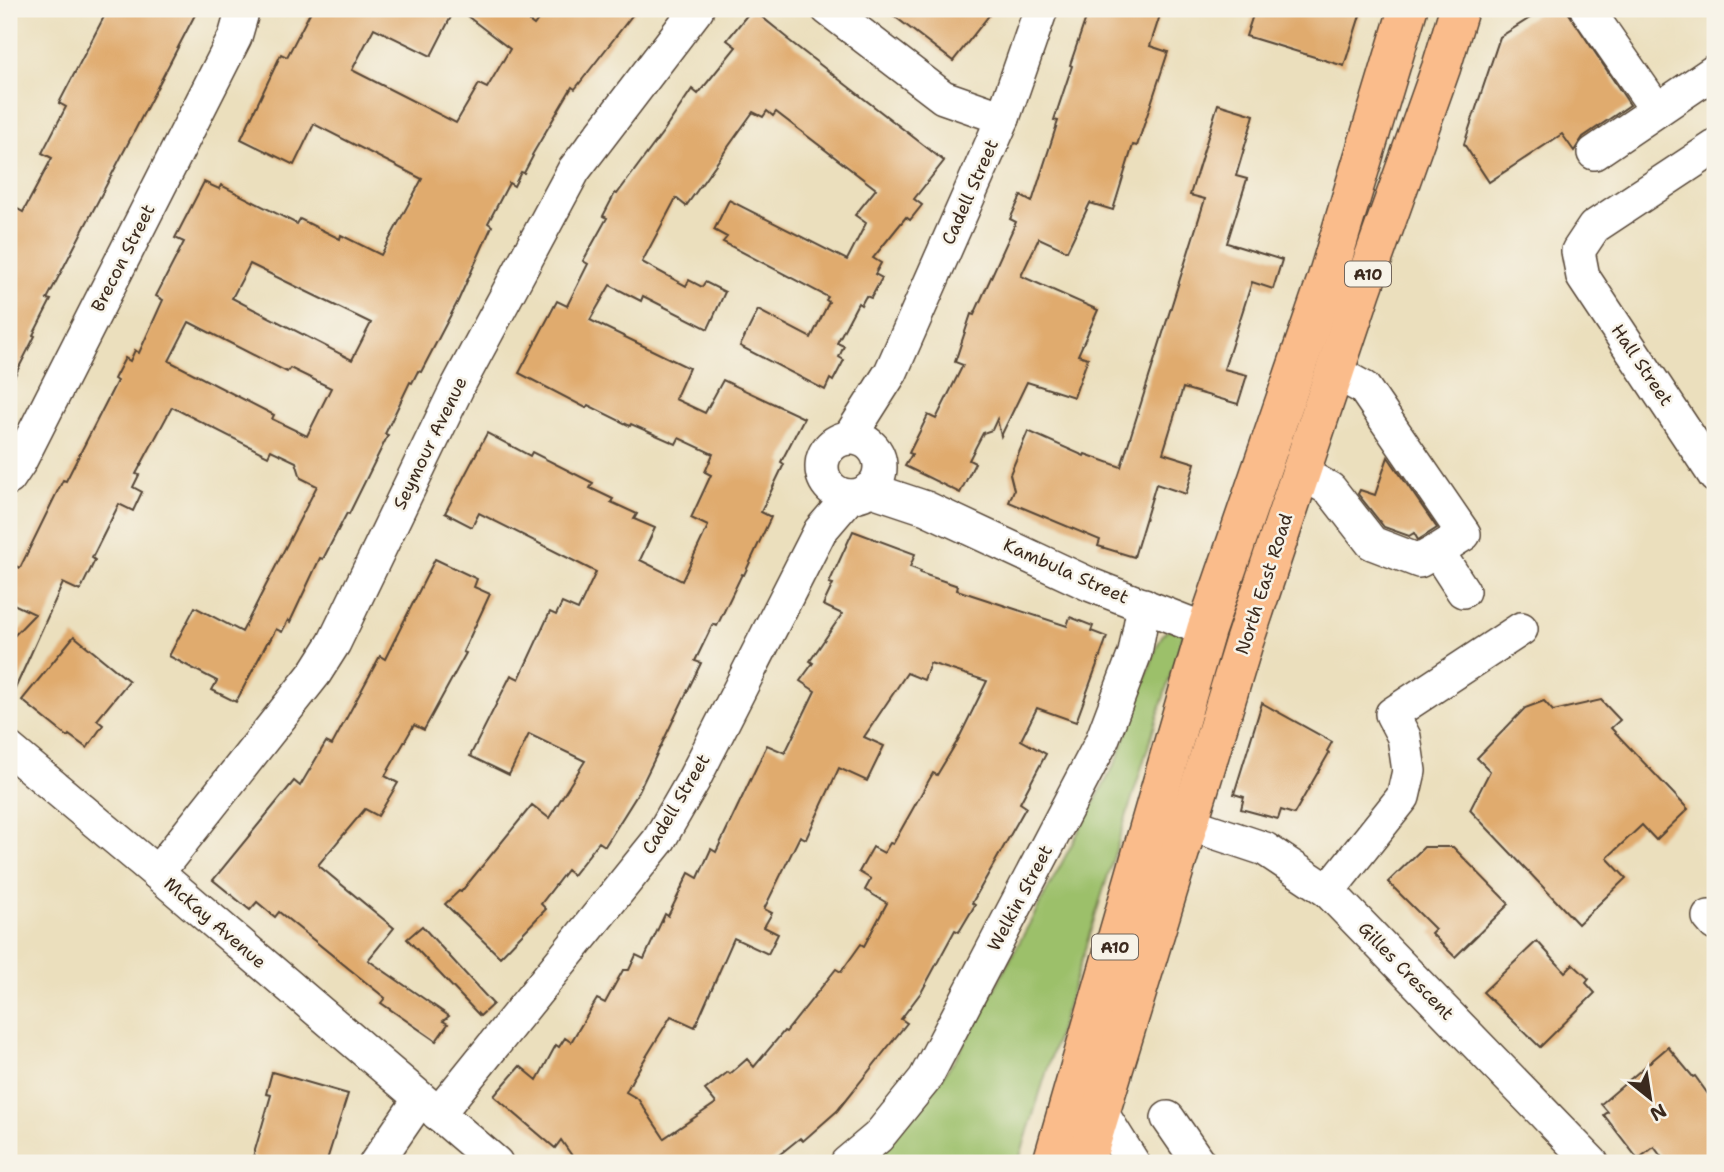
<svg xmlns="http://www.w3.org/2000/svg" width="1724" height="1172" font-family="'Shantell Sans',sans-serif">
  <rect width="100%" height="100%" fill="#f7f3e8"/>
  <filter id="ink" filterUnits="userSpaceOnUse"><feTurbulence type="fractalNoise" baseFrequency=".0143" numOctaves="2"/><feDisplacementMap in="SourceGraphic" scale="14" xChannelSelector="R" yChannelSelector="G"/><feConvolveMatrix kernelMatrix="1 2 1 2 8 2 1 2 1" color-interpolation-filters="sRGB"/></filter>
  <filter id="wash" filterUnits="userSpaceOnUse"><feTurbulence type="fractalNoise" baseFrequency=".00686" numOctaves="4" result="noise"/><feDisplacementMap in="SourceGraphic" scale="28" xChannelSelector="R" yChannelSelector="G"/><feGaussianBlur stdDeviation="1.57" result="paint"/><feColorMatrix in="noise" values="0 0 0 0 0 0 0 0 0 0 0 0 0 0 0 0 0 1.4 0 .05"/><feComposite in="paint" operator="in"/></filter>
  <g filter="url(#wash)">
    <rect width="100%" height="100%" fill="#ebdfbd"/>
    <path fill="#9cc06b" stroke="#6c7544" stroke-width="2" d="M1168,630L1184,632L1018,1163H866L915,1112L952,1064L974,1027L1118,758L1157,646L1163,634Z"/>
    <g id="blocks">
      <g fill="#e0ab6e" fill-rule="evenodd">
        <path d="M108,9H198L47,299L51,300L33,335L35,336L9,387V204L23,212L52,158L42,153L66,107L59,103Z"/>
        <path d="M312,9H455L431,56L374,28L352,70L456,123L479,84L487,88L510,49L458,9H513L534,25L546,9H637L575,89L572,87L532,155L533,156L524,173L521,172L514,186L509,183L488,223L492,226L458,301L421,372L418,371L412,383L410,382L385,434L388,435L349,514L347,513L323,559L320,558L290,622L288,620L282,632L276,629L269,642L268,641L236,702L212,690L217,681L169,656L195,607L242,632L317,486L301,478L296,462L271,450L268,456L172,407L136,474L139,475L133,487L142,492L133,511L119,504L92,558L95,560L80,591L63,583L9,702V641L35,614L9,602V563L20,568L63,480L66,481L117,381L114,379L125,358L130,361L135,350L139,353L163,300L156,296L184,242L175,238L204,182L219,189L221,185L297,224L300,219L340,239L341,235L381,255L422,179L314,124L294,165L241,139L281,54L287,57ZM250,264L371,323L352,360L232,298ZM189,322L287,372L290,368L331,388L307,436L272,419L274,415L169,361Z"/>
        <path d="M752,9L788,38L787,39L944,161L914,199L922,205L910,220L906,217L873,258L881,263L875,274L882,278L871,298L866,296L861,305L858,303L837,343L844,346L839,357L844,360L833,381L830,379L825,390L740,346L758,310L811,338L829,302L826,300L828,297L723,242L727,237L714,230L729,200L847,260L866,223L855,215L876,189L776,112L773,116L767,111L763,117L753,112L686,206L676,198L642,262L686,286L689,280L702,287L705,282L725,292L708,329L643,296L641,301L610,285L590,320L689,368L675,399L705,413L723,380L804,418L781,462L784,464L761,512L771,517L744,575L742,574L717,626L713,624L695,661L701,663L637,795L605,846L599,842L573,875L567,870L541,904L546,909L500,957L445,904L459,891L461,892L532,805L549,818L585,761L529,734L509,775L470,756L511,675L519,679L550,612L556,615L562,603L578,610L596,572L479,513L472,527L445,513L487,433L530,456L532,452L593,483L590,488L613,499L611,502L637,514L634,519L655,528L640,560L682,581L708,526L691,518L711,475L705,472L713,454L679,438L676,444L631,424L630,426L588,405L586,408L519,373L557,301L567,306L588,264L583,261L607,218L603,216L615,193L617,194L663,132L692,89L698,94L736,47L727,40Z"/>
        <path d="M885,9H994L953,61Z"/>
        <path d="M1089,9H1162L1150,46L1168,52L1137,146L1133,145L1113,210L1090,203L1067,251L1039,238L1021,276L1098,310L1078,355L1088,358L1074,397L1027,382L1001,436L997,419L992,430L983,433L969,460L975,463L960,493L905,466L912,454L909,453L928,415L936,419L963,365L955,362L971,314L974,315L1016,222L1010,219L1021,196L1032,202L1058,121L1054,120L1072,66L1070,65Z"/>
        <path d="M1255,9H1362L1344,66L1246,36Z"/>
        <path d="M1544,9H1566L1630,105L1583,137L1574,151L1562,134L1489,182L1464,144L1500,37Z"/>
        <path d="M1218,104L1254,115L1236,176L1247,179L1227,243L1282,260L1273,289L1252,282L1224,369L1247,375L1238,404L1183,388L1163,453L1195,463L1186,494L1156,484L1134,557L1098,546L1100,540L1009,502L1014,490L1010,474L1028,431L1084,456L1085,454L1121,467L1205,199L1190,195Z"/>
        <path d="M1388,457L1437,528L1418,540L1414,533L1409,536L1384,527L1358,494L1360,490L1375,495Z"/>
        <path d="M853,531L915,554L910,567L921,571L920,573L958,586L957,590L1067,626L1070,617L1093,626L1091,631L1107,637L1076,722L1037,708L1021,740L1046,754L1020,803L1026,807L972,903L975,905L959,932L955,930L922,991L901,1019L907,1023L837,1111L803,1141L800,1138L769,1163H577L561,1140L555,1148L494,1096L520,1066L537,1080L556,1045L559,1047L565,1038L571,1042L597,999L605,1003L623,970H629L636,955L644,959L665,914L668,916L689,873L698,878L711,849L716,852L767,745L785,753L815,691L800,681L813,663L810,661L842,614L823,605L833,584L829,583ZM930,663L987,681L958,740L937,775L933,773L893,844L890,843L884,853L873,847L859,872L871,879L865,890L887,903L864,946L861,944L841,972L836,969L786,1032L784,1031L754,1067L747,1059L730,1074L728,1072L705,1090L716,1103L664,1138L638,1099L626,1092L632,1080L671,1016L695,1027L734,938L768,954L778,934L764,927L772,913L764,909L800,836L806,839L839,768L867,781L884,746L864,737L907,673L924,680Z"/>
        <path d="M435,559L477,579L474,587L490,594L463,652L466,653L424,730L414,725L385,776L398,783L378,816L365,809L318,865L394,928L368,960L449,1016L443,1021L448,1024L436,1041L381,1003L385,998L279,912L275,917L257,902L250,910L213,880L294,781L300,786L326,742L332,745L380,656L385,659Z"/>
        <path d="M74,636L129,681L97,720L103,725L87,748L69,735L68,737L22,700Z"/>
        <path d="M1601,700L1620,720L1611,728L1688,809L1656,840L1642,825L1607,858L1626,878L1578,924L1470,810L1490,771L1477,758L1525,708L1544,701L1553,711Z"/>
        <path d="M1262,703L1332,742L1327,751L1329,753L1294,814L1281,810L1278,819L1241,809L1244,797L1234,794Z"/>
        <path d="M1424,847H1453L1509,904L1455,957L1431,933L1435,929L1388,882Z"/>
        <path d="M422,926L493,1004L480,1016L407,939Z"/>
        <path d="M1537,941L1565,972L1573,964L1589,979L1586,983L1595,993L1540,1047L1483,992Z"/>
        <path d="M1668,1047L1693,1077L1695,1076L1715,1104V1163H1666L1654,1147L1638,1159L1604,1115L1608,1112L1601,1104Z"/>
        <path d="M272,1072L348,1094L326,1163H274L253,1157L271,1095L266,1094Z"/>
      </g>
    </g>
  </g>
  <g filter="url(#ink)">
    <use href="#blocks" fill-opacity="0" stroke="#554536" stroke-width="2"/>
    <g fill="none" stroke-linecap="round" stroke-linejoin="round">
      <defs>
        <g id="minor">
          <path d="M828,9L943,97L1003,118"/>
          <path d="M1587,9L1657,110"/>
          <path d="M1715,147L1594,227L1578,251L1583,277L1715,476"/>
          <path d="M1594,153L1715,71"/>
          <path d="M1335,372L1364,388L1464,534L1437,551L1463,591"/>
          <path d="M849,438L891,372L1003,118L1041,9"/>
          <circle cx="851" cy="467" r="29"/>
          <path d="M1301,473L1330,489L1372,543L1419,561L1437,551"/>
          <path d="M9,478L19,463L235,37L243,9"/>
          <path d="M869,489L926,508L1091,585L1206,630"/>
          <path d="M9,749L157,873L496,1163"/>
          <path d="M1190,824L1265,849L1328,891L1592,1163"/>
          <path d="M157,873L315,673L334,643L458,386L574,170L697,9"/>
          <path d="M1328,891L1403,797L1409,771L1404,737L1392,714L1521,629"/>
          <path d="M1709,917L1715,924"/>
          <path d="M1101,1112L1133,1163"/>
          <path d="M438,1114L659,840L693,781L820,531L850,496"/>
          <path d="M1168,1118L1199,1163"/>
          <path d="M376,1163L420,1099"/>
          <path d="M847,1163L878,1137L925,1079L1101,743L1135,653L1144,605"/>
        </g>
        <g id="highway">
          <path d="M1052,1163L1206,630L1326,281L1408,9"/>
          <path d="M1085,1163L1243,645L1362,290L1441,68L1459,9"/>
        </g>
      </defs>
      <use href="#minor" stroke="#554536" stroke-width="36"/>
      <use href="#highway" stroke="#554536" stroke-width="41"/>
      <use href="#minor" stroke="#fff" stroke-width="33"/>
      <use href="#highway" stroke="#fabc8b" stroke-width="38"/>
    </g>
  </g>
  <g text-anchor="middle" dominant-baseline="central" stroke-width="5" stroke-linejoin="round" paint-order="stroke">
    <g fill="#f7f3e8" stroke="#73665b" stroke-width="2">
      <rect x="1345" y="261.5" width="46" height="25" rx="5"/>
      <rect x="1092" y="934.5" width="46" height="25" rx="5"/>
    </g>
    <g font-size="16" font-weight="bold" fill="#3b2a1e">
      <text x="1368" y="274">A10</text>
      <text x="1115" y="947">A10</text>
    </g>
    <g font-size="18" fill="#3b2a1e" stroke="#f7f3e8">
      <text transform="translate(970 192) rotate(-66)">Cadell Street</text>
      <text transform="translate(123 258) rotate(-63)">Brecon Street</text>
      <text transform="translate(1642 365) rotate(56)">Hall Street</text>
      <text transform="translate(430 443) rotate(-64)">Seymour Avenue</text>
      <text transform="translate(1066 571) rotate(24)">Kambula Street</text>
      <text transform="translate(1264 584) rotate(-72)">North East Road</text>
      <text transform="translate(676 804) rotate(-59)">Cadell Street</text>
      <text transform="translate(1020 898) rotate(-62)">Welkin Street</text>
      <text transform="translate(215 923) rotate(41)">McKay Avenue</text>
      <text transform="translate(1406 971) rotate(46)">Gilles Crescent</text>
    </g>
  </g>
  <rect width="1724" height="1172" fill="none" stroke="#f7f3e8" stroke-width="35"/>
  <g transform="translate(1650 1098) rotate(150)" stroke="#f7f3e8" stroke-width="5" paint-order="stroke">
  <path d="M0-5L12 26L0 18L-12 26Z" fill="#3b2a1e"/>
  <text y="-10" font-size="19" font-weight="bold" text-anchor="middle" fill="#3b2a1e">N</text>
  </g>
</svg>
